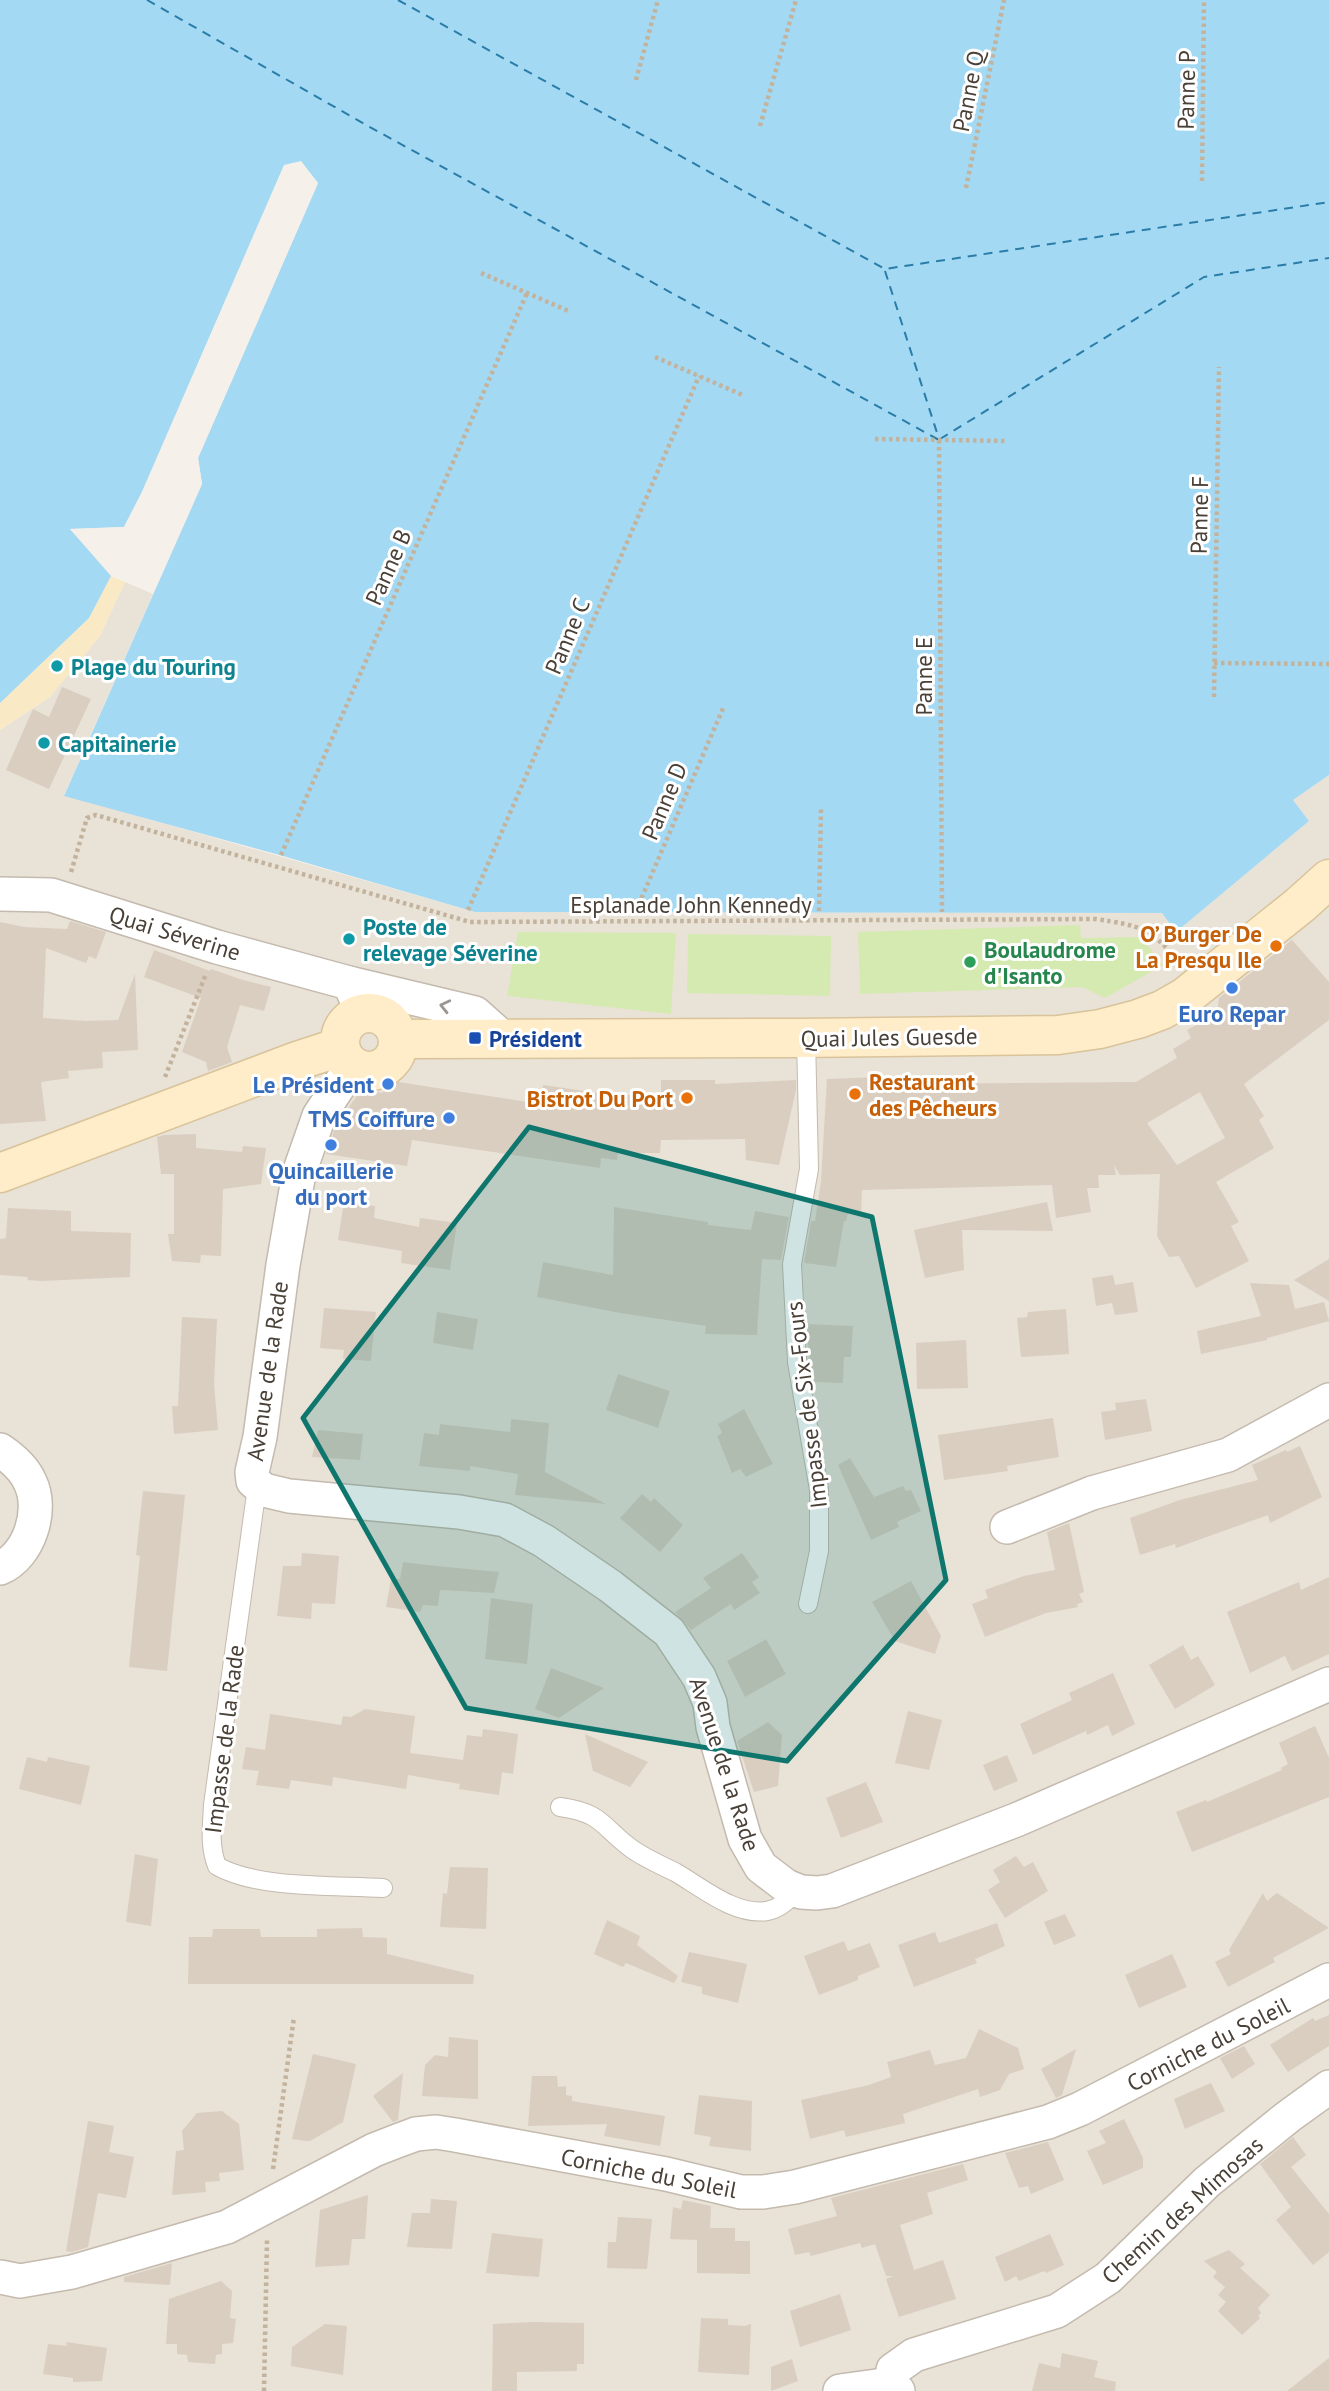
<svg xmlns="http://www.w3.org/2000/svg" width="1329" height="2391" font-family="'PT Sans',sans-serif">
  <rect width="100%" height="100%" fill="#f5f0e9"/>
  <path fill="#e9e2d7" d="M125,582L153,594L64,795L475,912L1162,913L1176,932L1309,821L1293,800L1329,775V2391H0V730L50,697L100,636Z"/>
  <g fill="#d5eab1">
    <path d="M1080,925L1081,938L1141,937L1163,965L1105,998L1082,987L860,994L858,932Z"/>
    <path d="M518,932L676,933L671,1014L507,996Z"/>
    <path d="M688,934L831,936L830,996L687,993Z"/>
  </g>
  <path fill="#f9eac5" d="M111,576L125,582L100,636L50,697L0,730V703L89,618Z"/>
  <path fill="#a4d9f3" d="M0,0H1329V775L1293,800L1309,821L1176,932L1162,913L475,912L276,854L64,796L202,484L198,458L318,183L301,162L284,166L142,492L124,527L70,529L111,576L89,618L0,703Z"/>
  <path fill="#f5f0e9" d="M301,161L318,183L198,458L202,484L153,594L150,593L198,484L195,456L314,183L300,165L287,168L234,285L146,494L127,529L77,532L113,574L114,578L70,529L124,527L142,492L284,165Z"/>
  <g fill="none" stroke-linecap="round" stroke-linejoin="round">
    <g stroke="#297da8" stroke-width="2" stroke-dasharray="9 7" stroke-linecap="butt">
      <path d="M147,0L368,126L939,440"/>
      <path d="M398,0L885,269L1329,202"/>
      <path d="M885,271L939,439"/>
      <path d="M940,439L1204,277L1329,258"/>
    </g>
  </g>
  <g fill="#dacec1" fill-rule="evenodd">
    <path d="M62,687L91,699L49,789L6,770L33,709L49,717Z"/>
    <path d="M70,921L106,932L96,959L89,956L86,963L46,948L43,1018L85,1021L118,1020L135,974L138,1050L102,1052L103,1068L68,1071L69,1078L41,1082L46,1121L0,1124V922L24,927L67,929Z"/>
    <path d="M1292,940L1329,982V1020L1244,1084L1264,1116L1259,1120L1274,1148L1216,1182L1239,1222L1231,1226L1249,1261L1196,1288L1179,1256L1169,1257L1157,1236L1160,1174L1120,1175L1114,1165L1116,1175H1098L1099,1188H1087L1091,1212L1056,1218L1052,1185L862,1190L861,1214L848,1213L846,1221H844L836,1267L804,1263L811,1221H815L821,1181L827,1079L882,1077V1084L1136,1082L1177,1058L1173,1049L1191,1038L1187,1030L1217,1014L1219,998ZM1200,1092L1225,1138L1177,1165L1147,1123Z"/>
    <path d="M154,950L210,971L211,969L243,980L271,987L264,1011L240,1005L227,1047L232,1062L208,1071L206,1062L182,1052L201,998L144,977Z"/>
    <path d="M385,1080L541,1104L543,1085L612,1095H661V1080H715V1084L796,1080V1090L779,1165L746,1160L745,1139L661,1140L660,1153H618L617,1160L601,1158L600,1168L412,1140L407,1166L326,1154L336,1125L361,1090L383,1093Z"/>
    <path d="M196,1134V1148L242,1152L243,1146L266,1148L261,1184L223,1189L221,1256L201,1255L200,1263L172,1261L168,1234H174V1174H161L157,1137L164,1135Z"/>
    <path d="M344,1202L375,1206L374,1218L419,1227L420,1218L457,1223L450,1270L401,1263L402,1251L338,1240Z"/>
    <path d="M1047,1202L1053,1231L962,1230L964,1270L925,1278L914,1230Z"/>
    <path d="M614,1207L708,1222V1225L751,1230L755,1211L789,1217L781,1260L762,1259L757,1335L705,1334L706,1326L620,1313L537,1297L543,1262L613,1275Z"/>
    <path d="M8,1208L71,1211V1231L131,1233L130,1277L41,1281L27,1280L28,1277L0,1275V1239L6,1238Z"/>
    <path d="M1329,1259V1301L1294,1280Z"/>
    <path d="M1113,1275L1115,1285L1133,1282L1138,1312L1115,1315L1112,1303L1096,1306L1092,1278Z"/>
    <path d="M1250,1283L1289,1285L1295,1309L1324,1302L1329,1321L1267,1338V1340L1201,1354L1197,1331L1261,1316Z"/>
    <path d="M324,1308L376,1312L371,1361L343,1359L344,1350L320,1348Z"/>
    <path d="M1066,1309L1069,1354L1021,1357L1017,1318L1027,1317L1028,1312Z"/>
    <path d="M437,1312L478,1319L473,1350L433,1343Z"/>
    <path d="M182,1317L217,1319L214,1384L218,1430L174,1434L172,1406H178Z"/>
    <path d="M806,1324L853,1326L851,1357H844L843,1383L812,1382Z"/>
    <path d="M966,1340L968,1388L917,1389L916,1343Z"/>
    <path d="M618,1374L670,1391L658,1428L606,1410Z"/>
    <path d="M1146,1399L1152,1431L1105,1440L1101,1412L1116,1410L1115,1403Z"/>
    <path d="M744,1409L773,1464L746,1477L740,1469L732,1473L717,1436L722,1433L718,1424Z"/>
    <path d="M1053,1418L1059,1457L1007,1466L1008,1471L944,1480L938,1435Z"/>
    <path d="M511,1419L549,1423L545,1472L606,1504L515,1495L518,1474L470,1466V1471L419,1466L424,1433L439,1435L440,1424L510,1432Z"/>
    <path d="M318,1430L363,1434L360,1460L312,1457Z"/>
    <path d="M1300,1446L1322,1497L1270,1523L1268,1515L1176,1548L1175,1544L1140,1555L1130,1518L1180,1500L1258,1480L1252,1465L1286,1450L1287,1452Z"/>
    <path d="M850,1458L874,1497L903,1486L906,1491L911,1490L921,1511L897,1522L899,1527L871,1540L838,1465Z"/>
    <path d="M143,1491L185,1495L167,1671L129,1667L140,1556L136,1555Z"/>
    <path d="M642,1494L651,1502L654,1498L683,1525L660,1552L620,1518Z"/>
    <path d="M1069,1523L1084,1592L1079,1594L1083,1602L1077,1604L1078,1607L1046,1613L985,1637L972,1604L988,1598L985,1590L1024,1576L1055,1570L1047,1532Z"/>
    <path d="M302,1553L339,1556L335,1604L312,1603L311,1619L277,1616L283,1566H301Z"/>
    <path d="M742,1553L759,1577L752,1582L760,1593L734,1610L731,1604L691,1630L675,1612L711,1588L703,1578Z"/>
    <path d="M403,1562L427,1565L499,1572L494,1593L440,1590L438,1606L423,1605L420,1612L386,1607L391,1579H400Z"/>
    <path d="M1329,1577V1654L1292,1671L1285,1656L1250,1673L1227,1612L1299,1582L1301,1590Z"/>
    <path d="M911,1581L941,1636L935,1654L895,1641L872,1602Z"/>
    <path d="M491,1598L533,1604L527,1664L485,1659Z"/>
    <path d="M766,1639L786,1674L745,1697L727,1661Z"/>
    <path d="M1183,1645L1191,1660L1198,1656L1215,1685L1175,1709L1149,1665Z"/>
    <path d="M551,1668L604,1688L559,1718L535,1709Z"/>
    <path d="M1113,1673L1135,1724L1112,1736L1108,1725L1087,1735L1086,1731L1033,1755L1020,1724L1072,1700L1069,1693Z"/>
    <path d="M365,1709L415,1716L410,1753L463,1760L467,1735L482,1737L483,1729L518,1734L513,1774L502,1772L499,1795L459,1789L460,1784L408,1775L406,1789L333,1777L332,1786L291,1780L289,1789L256,1785L259,1771L242,1769L246,1747L265,1750L270,1714L341,1725L343,1716L351,1717Z"/>
    <path d="M908,1711L942,1720L929,1770L895,1763Z"/>
    <path d="M768,1722L782,1735L778,1786L754,1792L737,1741Z"/>
    <path d="M1315,1726L1329,1758V1797L1192,1852L1176,1812L1206,1800L1207,1802L1282,1770L1281,1768L1288,1764L1279,1743Z"/>
    <path d="M585,1734L648,1762L630,1787L593,1771Z"/>
    <path d="M1007,1755L1018,1781L994,1791L983,1765Z"/>
    <path d="M27,1757L47,1762L48,1757L90,1766L81,1805L19,1789Z"/>
    <path d="M866,1782L883,1822L841,1838L826,1798Z"/>
    <path d="M135,1854L158,1859L151,1926L126,1922Z"/>
    <path d="M1016,1856L1024,1867L1033,1862L1048,1891L1005,1918L988,1890L1000,1882L993,1870Z"/>
    <path d="M450,1867L488,1868L486,1929L440,1927L443,1893L447,1894Z"/>
    <path d="M1263,1893L1267,1901L1277,1893L1329,1928L1273,1958L1275,1962L1228,1987L1215,1962L1231,1954L1229,1950Z"/>
    <path d="M1065,1914L1076,1936L1054,1945L1044,1922Z"/>
    <path d="M607,1920L640,1936L637,1945L678,1976L674,1983L626,1963L623,1967L594,1954Z"/>
    <path d="M997,1923L1005,1946L975,1959L977,1963L914,1987L898,1945L935,1932L939,1943Z"/>
    <path d="M362,1928L363,1937L387,1938V1954L474,1975L473,1984H188L189,1937H212L213,1929H260L261,1937H317V1929Z"/>
    <path d="M844,1941L848,1951L870,1943L880,1967L858,1976V1980L819,1995L804,1956Z"/>
    <path d="M689,1952L747,1964L738,2003L702,1994V1987L681,1982Z"/>
    <path d="M1172,1954L1187,1987L1139,2008L1125,1975Z"/>
    <path d="M1329,2015V2046L1288,2072L1270,2045L1313,2018L1315,2021Z"/>
    <path d="M979,2029L1018,2048L1024,2069L1009,2074L1000,2090L980,2097L978,2089L903,2114L905,2123L846,2137L844,2130L810,2139L801,2100L869,2085L891,2077L887,2062L930,2050L935,2065L966,2058Z"/>
    <path d="M449,2037L478,2040V2099L422,2096L425,2065L435,2055L448,2057Z"/>
    <path d="M1244,2046L1255,2064L1232,2079L1220,2058Z"/>
    <path d="M1076,2049L1062,2095L1056,2098L1041,2069Z"/>
    <path d="M313,2054L356,2064L343,2122L310,2141H306L292,2139Z"/>
    <path d="M403,2073L398,2120L393,2122L373,2096Z"/>
    <path d="M532,2076H557L558,2087L566,2086V2095L572,2096V2101L665,2116L660,2146L604,2136L607,2124L528,2126Z"/>
    <path d="M1211,2083L1225,2111L1185,2129L1174,2099Z"/>
    <path d="M699,2095L752,2101L751,2151L709,2146L711,2137L694,2134Z"/>
    <path d="M222,2111L239,2124L244,2170L219,2173L220,2181L205,2182L206,2192L172,2195L176,2151L184,2150L182,2131L197,2113Z"/>
    <path d="M1124,2119L1143,2158V2168L1103,2185L1087,2151L1106,2143L1099,2131Z"/>
    <path d="M88,2121L114,2126L109,2152L134,2157L126,2198L98,2193L88,2247L72,2252L66,2251Z"/>
    <path d="M1293,2137L1306,2155L1291,2167L1329,2214V2252L1313,2265L1276,2220L1291,2207L1260,2164Z"/>
    <path d="M1048,2142L1064,2180L1031,2194L1028,2186L1019,2188L1005,2153Z"/>
    <path d="M963,2164L968,2180L927,2193L933,2214L900,2225L914,2270L943,2260L956,2299L899,2317L886,2279L894,2276H886L875,2244L862,2248L860,2243L811,2256L809,2252L795,2255L788,2229L837,2216L831,2198Z"/>
    <path d="M368,2195L365,2239H352L349,2265L315,2267L320,2210Z"/>
    <path d="M431,2199L457,2201L452,2249L407,2247L412,2213H430Z"/>
    <path d="M683,2200L711,2206L710,2228H735V2241H750V2274L697,2273V2240L670,2239L673,2207L681,2209Z"/>
    <path d="M618,2217L652,2219L647,2269L607,2268L608,2242H616Z"/>
    <path d="M492,2233L543,2239L539,2277L486,2273Z"/>
    <path d="M1050,2234L1064,2265L1046,2273L1044,2271L1019,2281L1016,2276L1005,2282L995,2257Z"/>
    <path d="M1229,2250L1245,2264L1240,2268L1270,2295L1258,2308L1261,2313L1258,2316L1260,2318L1242,2335L1218,2311L1226,2302L1218,2295L1225,2287L1213,2277L1217,2272L1204,2261Z"/>
    <path d="M172,2263L170,2285L124,2282V2277Z"/>
    <path d="M221,2281L232,2291L230,2318L236,2319L233,2343L222,2344V2354L216,2355L215,2364L188,2362L187,2355L177,2354V2344H166L169,2299Z"/>
    <path d="M840,2294L851,2330L800,2347L790,2311Z"/>
    <path d="M701,2318L728,2319V2325L745,2326L751,2324L749,2375L698,2372Z"/>
    <path d="M534,2322L584,2323V2364H577V2371L517,2372V2391H492L493,2324Z"/>
    <path d="M325,2324L347,2326L343,2375L291,2366L292,2347Z"/>
    <path d="M66,2342L107,2348L102,2381L73,2382V2378L43,2374L48,2344L67,2346Z"/>
    <path d="M1062,2353L1098,2361L1094,2377L1116,2382L1115,2391H1032L1039,2363L1060,2368Z"/>
    <path d="M1329,2358V2391H1287Z"/>
    <path d="M792,2359L798,2381L771,2391V2367Z"/>
  </g>
  <g fill="none" stroke-linecap="round" stroke-linejoin="round">
    <defs>
      <g id="lane">
        <path d="M806,1038L809,1169L792,1264L797,1362L819,1490V1551L808,1604"/>
        <path d="M257,1487L213,1805C212,1827 209,1845 217,1866C257,1889 336,1885 383,1888"/>
        <path d="M560,1807C603,1813 601,1826 632,1849C645,1858 660,1865 675,1872C701,1887 735,1916 767,1911C780,1909 789,1899 798,1890"/>
      </g>
      <g id="street">
        <path d="M0,894L51,895L217,947L349,983L363,1013"/>
        <path d="M349,983L475,1013L503,1038"/>
        <path d="M344,1078L319,1116L299,1173L283,1265L260,1437L252,1472L253,1481L264,1490L289,1496L459,1512L505,1520L544,1541L610,1586L669,1632L699,1677L710,1703L713,1727L745,1839L761,1867L786,1886L801,1892L817,1893L832,1891L1016,1820L1329,1684"/>
        <path d="M0,1450C12,1458 24,1468 30,1482C44,1510 29,1556 0,1568"/>
        <path d="M1007,1527L1092,1493L1228,1455L1329,1400"/>
        <path d="M0,2277L20,2281L72,2272L227,2227L374,2150L397,2141L416,2134L436,2132L455,2135L666,2174L741,2192H763L795,2187L1048,2122L1080,2109L1329,1980"/>
        <path d="M840,2391L891,2384"/>
        <path d="M898,2391L891,2384L893,2370L914,2355L1057,2311L1108,2278L1207,2182L1289,2116L1329,2087"/>
      </g>
      <g id="secondary">
        <circle cx="369" cy="1042" r="29"/>
        <path d="M399,1039L797,1038L1058,1035L1100,1029L1138,1019L1162,1010L1185,997L1300,905L1329,879"/>
        <path d="M0,1173L297,1061L340,1047"/>
      </g>
    </defs>
    <use href="#lane" stroke="#c4baae" stroke-width="20"/>
    <use href="#street" stroke="#c4baae" stroke-width="36"/>
    <use href="#secondary" stroke="#d9c39a" stroke-width="41"/>
    <g stroke="#c3b29c" stroke-width="4.5" stroke-dasharray="3.5 3.5" stroke-linecap="butt">
      <path d="M636,80L658,0"/>
      <path d="M760,126L796,0"/>
      <path d="M1202,181L1204,0"/>
      <path d="M966,188L1004,0"/>
      <path d="M481,273L571,312"/>
      <path d="M655,357L745,396"/>
      <path d="M875,439L1008,441"/>
      <path d="M939,440L942,912"/>
      <path d="M1214,663L1329,664"/>
      <path d="M1214,697L1219,367"/>
      <path d="M281,855L527,293"/>
      <path d="M71,872L87,818L96,815L470,922L1096,919C1139,926 1149,926 1179,962"/>
      <path d="M468,910L699,376"/>
      <path d="M636,911L724,706"/>
      <path d="M819,911L821,808"/>
      <path d="M165,1077L206,974"/>
      <path d="M273,2169L294,2017"/>
      <path d="M264,2391L267,2240"/>
    </g>
    <use href="#lane" stroke="#fff" stroke-width="18"/>
    <use href="#street" stroke="#fff" stroke-width="33"/>
    <use href="#secondary" stroke="#ffedc9" stroke-width="38"/>
  </g>
  <defs><path id="oneway-chevron" d="M-2-3.5L2.5 0L-2 3.5" fill="none" stroke-width="1.6" stroke-linecap="round" stroke-linejoin="round" transform="scale(1.75)"/></defs>
  <use stroke="#9b9691" href="#oneway-chevron" transform="translate(445 1006) rotate(-167)"/>
  <path fill="#0f766e" fill-opacity="0.2" stroke="#0f766e" stroke-width="5" stroke-linejoin="round" d="M529,1127L872,1217L946,1580L787,1761L466,1708L303,1418Z"/>
  <g fill="#0f9aa8" stroke="#fff" stroke-width="2.5">
    <circle cx="57" cy="666" r="7"/>
    <circle cx="44" cy="743" r="7"/>
    <circle cx="349" cy="939" r="7"/>
  </g>
  <g fill="#e8710a" stroke="#fff" stroke-width="2.5">
    <circle cx="1276" cy="946" r="7"/>
    <circle cx="855" cy="1094" r="7"/>
    <circle cx="687" cy="1098" r="7"/>
  </g>
  <circle fill="#2e9e5b" stroke="#fff" stroke-width="2.5" cx="970" cy="962" r="7"/>
  <g fill="#3f7fe0" stroke="#fff" stroke-width="2.5">
    <circle cx="1232" cy="988" r="7"/>
    <circle cx="388" cy="1084" r="7"/>
    <circle cx="449" cy="1118" r="7"/>
    <circle cx="331" cy="1145" r="7"/>
  </g>
  <rect fill="#1a4fb4" stroke="#fff" stroke-width="2.5" x="468" y="1031" width="14" height="14" rx="3.5"/>
  <g text-anchor="middle" dominant-baseline="central" stroke-width="6" stroke-linejoin="round" paint-order="stroke">
    <g font-size="23" fill="#494037" stroke="#fff">
      <text transform="translate(1186 90) rotate(-89)">Panne P</text>
      <text transform="translate(968 91) rotate(-79)">Panne Q</text>
      <text transform="translate(1199 515) rotate(-89)">Panne F</text>
      <text transform="translate(388 567) rotate(-66)">Panne B</text>
      <text transform="translate(567 636) rotate(-67)">Panne C</text>
      <text transform="translate(923 676) rotate(-90)">Panne E</text>
      <text transform="translate(664 801) rotate(-67)">Panne D</text>
      <text x="691" y="904">Esplanade John Kennedy</text>
      <text transform="translate(175 933) rotate(17)">Quai Séverine</text>
      <text transform="translate(889 1037) rotate(-1)">Quai Jules Guesde</text>
      <text transform="translate(267 1371) rotate(-82)">Avenue de la Rade</text>
      <text transform="translate(806 1405) rotate(-97)">Impasse de Six-Fours</text>
      <text transform="translate(224 1739) rotate(-83)">Impasse de la Rade</text>
      <text transform="translate(725 1764) rotate(72)">Avenue de la Rade</text>
      <text transform="translate(1208 2044) rotate(-27)">Corniche du Soleil</text>
      <text transform="translate(649 2173) rotate(11)">Corniche du Soleil</text>
      <text transform="translate(1182 2210) rotate(-42)">Chemin des Mimosas</text>
    </g>
    <g font-size="23" font-weight="bold" fill="#0d838f" stroke="#fff" text-anchor="start">
      <text x="71" y="666">Plage du Touring</text>
      <text x="58" y="743">Capitainerie</text>
      <text x="363" y="926">Poste de<tspan x="363" dy="26">relevage Séverine</tspan></text>
    </g>
    <g font-size="23" font-weight="bold" fill="#c56008" stroke="#fff" text-anchor="end">
      <text x="1262" y="933">O’ Burger De<tspan x="1262" dy="26">La Presqu Ile</tspan></text>
      <text x="869" y="1081" text-anchor="start">Restaurant<tspan x="869" dy="26">des Pêcheurs</tspan></text>
      <text x="673" y="1098">Bistrot Du Port</text>
    </g>
    <g font-size="23" font-weight="bold" fill="#27864d" stroke="#fff" text-anchor="start">
      <text x="984" y="949">Boulaudrome<tspan x="984" dy="26">d'Isanto</tspan></text>
    </g>
    <g font-size="23" font-weight="bold" fill="#366cbe" stroke="#fff">
      <text x="1232" y="1013">Euro Repar</text>
      <text x="374" y="1084" text-anchor="end">Le Président</text>
      <text x="435" y="1118" text-anchor="end">TMS Coiffure</text>
      <text x="331" y="1170">Quincaillerie<tspan x="331" dy="26">du port</tspan></text>
    </g>
    <g font-size="23" font-weight="bold" fill="#164399" stroke="#fff" text-anchor="start">
      <text x="489" y="1038">Président</text>
    </g>
  </g>
</svg>
